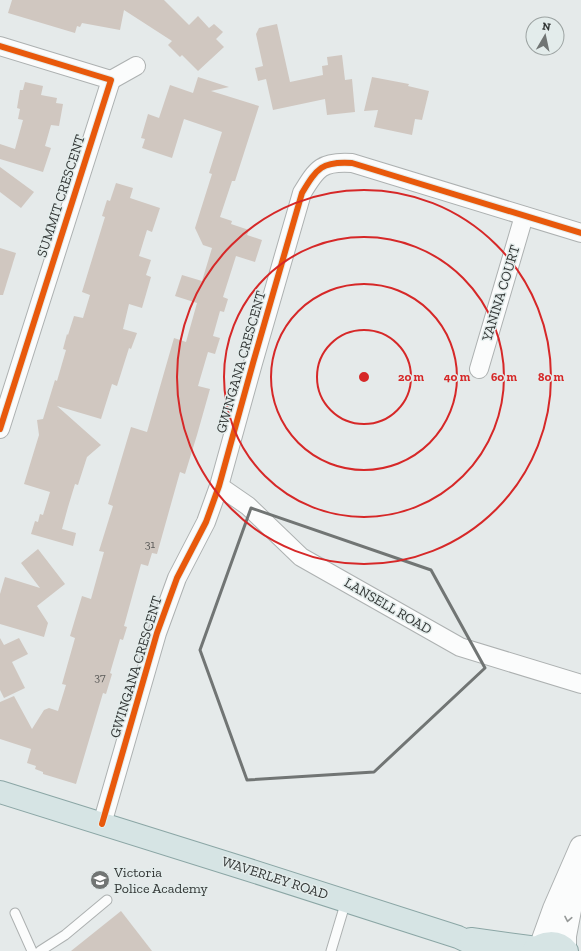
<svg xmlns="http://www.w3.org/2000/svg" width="581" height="951" font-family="'Zilla Slab',serif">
  <rect width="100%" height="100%" fill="#e5eaea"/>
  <g fill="#d0c7c0">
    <path d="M12,0H164L189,25L198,16L209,28L214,24L223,32L216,39L224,47L198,71L182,55L180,57L168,45L172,41L124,10L120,30L82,23L80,27L77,26L75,33L8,13Z"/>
    <path d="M277,24L290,82L323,75L322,66L328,65L327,57L342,55L345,80L352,79L355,112L327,115L325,99L273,110L266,79L258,81L255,68L263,66L256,34L259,28Z"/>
    <path d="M198,77L229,87L211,91L259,106L235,181H232L220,217L232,221L231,224L249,230L247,235L262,240L255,262L236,256L223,297L228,299L224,312L220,311L213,336L220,338L215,354L208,352L198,386L210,389L197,435L185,474L180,472L157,554L152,553L148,566L141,564L124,626L127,627L123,640L120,639L110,673L112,674L106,694L103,693L76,784L43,774V772L35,769L36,766L27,763L31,749L0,739V702L14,696L32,729L44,710L49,708L58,711L66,685L62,684L75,638L70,636L82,596L91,599L104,552L99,551L113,506L108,504L131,427L147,432L174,338L186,342L197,303L175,296L182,275L202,281L212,248L203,245L195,228L212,174L209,173L222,132L184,119L172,158L142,148L145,139L141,138L148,114L159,118L170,85L193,93Z"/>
    <path d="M372,77L409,84L408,86L429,91L422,120L415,119L412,135L374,127L378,110L364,111Z"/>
    <path d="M25,82L43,86L41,95L57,98L56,103L63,104L59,126L51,125L45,146L51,148L43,172L0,159V144L15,149L23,120L18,119L20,109L17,108L20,90H23Z"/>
    <path d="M0,167L34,192L21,208L0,192Z"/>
    <path d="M116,183L133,188L130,198L160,208L152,232L147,230L139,256L151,260L146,275L151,277L142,308L129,304L123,329L137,333L131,349L129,348L117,386L112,384L101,419L57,406L101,445L87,457L78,485L75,484L68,507L62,529L76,533L73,546L31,534L35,521L38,522L40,514L43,515L50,492L24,484L39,435L37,420L43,419L55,380L57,381L66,350L63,349L67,334L68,335L74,316L83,318L90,295L82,292L105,217L102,216L107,200L110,201Z"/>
    <path d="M0,248L16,253L3,295H0Z"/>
    <path d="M38,549L65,584L37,606L48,623L44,637L0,624V594L5,577L40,588L21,563Z"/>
    <path d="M0,638L4,645L19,638L28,654L12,662L25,688L4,698L0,690Z"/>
    <path d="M121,911L152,951H71Z"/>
  </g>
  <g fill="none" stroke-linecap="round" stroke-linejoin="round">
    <defs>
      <g id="service">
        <path d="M15,913L32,951"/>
        <path d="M40,951L65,935L107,900"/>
        <path d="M331,951L346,901"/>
      </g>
      <g id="minor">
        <path d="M0,46L111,80L0,429"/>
        <path d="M111,80L136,66"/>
        <path d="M479,369L524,216"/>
        <path d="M219,486L248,506L301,557L460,647L581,684"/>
        <path d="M102,824L157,633L177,578L206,522L219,486L253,363L302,193C317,168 322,161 352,163L581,233"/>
      </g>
      <g id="tertiary">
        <path d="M541,945L554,909L581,847"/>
        <path d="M565,948V936L575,884"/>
      </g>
      <g id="primary">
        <path d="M0,792L246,869L458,937L488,951"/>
        <path d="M471,939L537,948"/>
        <path d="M533,951C543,941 558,940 567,951"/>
      </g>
    </defs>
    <use href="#service" stroke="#adb1b1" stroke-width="11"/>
    <use href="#minor" stroke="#adb1b1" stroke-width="20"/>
    <use href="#tertiary" stroke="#adb1b1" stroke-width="24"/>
    <use href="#primary" stroke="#8ba6a5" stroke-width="24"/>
    <use href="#service" stroke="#fbfcfc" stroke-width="9"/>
    <use href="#minor" stroke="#fbfcfc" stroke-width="18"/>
    <use href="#tertiary" stroke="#fbfcfc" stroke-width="22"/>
    <use href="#primary" stroke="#d6e4e4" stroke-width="22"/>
    <defs>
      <g id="cycleway">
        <path d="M0,46L111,80L0,429"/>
        <path d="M102,824L157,633L177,578L206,522L219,486L253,363L302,193C317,168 322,161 352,163L581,233"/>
      </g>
    </defs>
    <use href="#cycleway" stroke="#e3eceb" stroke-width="8"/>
    <use href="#cycleway" stroke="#e8590c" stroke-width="6"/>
  </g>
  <defs><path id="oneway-chevron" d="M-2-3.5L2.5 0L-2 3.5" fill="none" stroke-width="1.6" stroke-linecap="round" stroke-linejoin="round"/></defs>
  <use stroke="#969998" href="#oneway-chevron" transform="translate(568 919) rotate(101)"/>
  <path fill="none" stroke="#717574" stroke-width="3" stroke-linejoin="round" d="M251,508L431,570L485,668L374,772L247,780L200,650Z"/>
  <g fill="none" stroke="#d62828" stroke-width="2">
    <circle cx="364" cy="377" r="47"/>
    <circle cx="364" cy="377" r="93"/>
    <circle cx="364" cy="377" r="140"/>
    <circle cx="364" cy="377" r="187"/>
  </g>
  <defs>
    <symbol id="university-disc" viewBox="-11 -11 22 22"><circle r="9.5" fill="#717574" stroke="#e3eceb"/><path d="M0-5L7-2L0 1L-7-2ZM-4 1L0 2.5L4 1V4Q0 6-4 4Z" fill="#fff"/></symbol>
  </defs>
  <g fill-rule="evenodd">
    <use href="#university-disc" x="89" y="869" width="22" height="22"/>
  </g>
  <g text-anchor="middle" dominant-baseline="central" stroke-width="3" stroke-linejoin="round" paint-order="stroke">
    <g font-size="12" fill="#5a5a58">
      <text x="150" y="544">31</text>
      <text x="100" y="677">37</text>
    </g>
    <g font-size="14" fill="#323635" stroke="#e3eceb">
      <text transform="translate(61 196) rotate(-72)">SUMMIT CRESCENT</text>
      <text transform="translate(501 293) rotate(-73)">YANINA COURT</text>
      <text transform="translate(241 362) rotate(-74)">GWINGANA CRESCENT</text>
      <text transform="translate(388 606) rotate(30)">LANSELL ROAD</text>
      <text transform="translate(136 667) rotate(-73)">GWINGANA CRESCENT</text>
      <text transform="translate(275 878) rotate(18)">WAVERLEY ROAD</text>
    </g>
    <g font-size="14" fill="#323635" stroke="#e3eceb" text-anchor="start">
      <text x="114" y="872">Victoria<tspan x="114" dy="16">Police Academy</tspan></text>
    </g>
  </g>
  <circle cx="364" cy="377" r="6" fill="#d62828" stroke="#e3eceb" stroke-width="2"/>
  <g font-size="12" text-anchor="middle" font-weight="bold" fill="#d62828" stroke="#e3eceb" stroke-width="3" stroke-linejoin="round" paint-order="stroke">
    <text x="411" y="381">20 m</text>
    <text x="457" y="381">40 m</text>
    <text x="504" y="381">60 m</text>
    <text x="551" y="381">80 m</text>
  </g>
  <g transform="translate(545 36) rotate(9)"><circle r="19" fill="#e3eceb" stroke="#9ca3a2"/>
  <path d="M0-3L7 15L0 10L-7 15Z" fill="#717574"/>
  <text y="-6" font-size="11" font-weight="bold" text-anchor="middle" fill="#323635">N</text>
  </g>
</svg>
